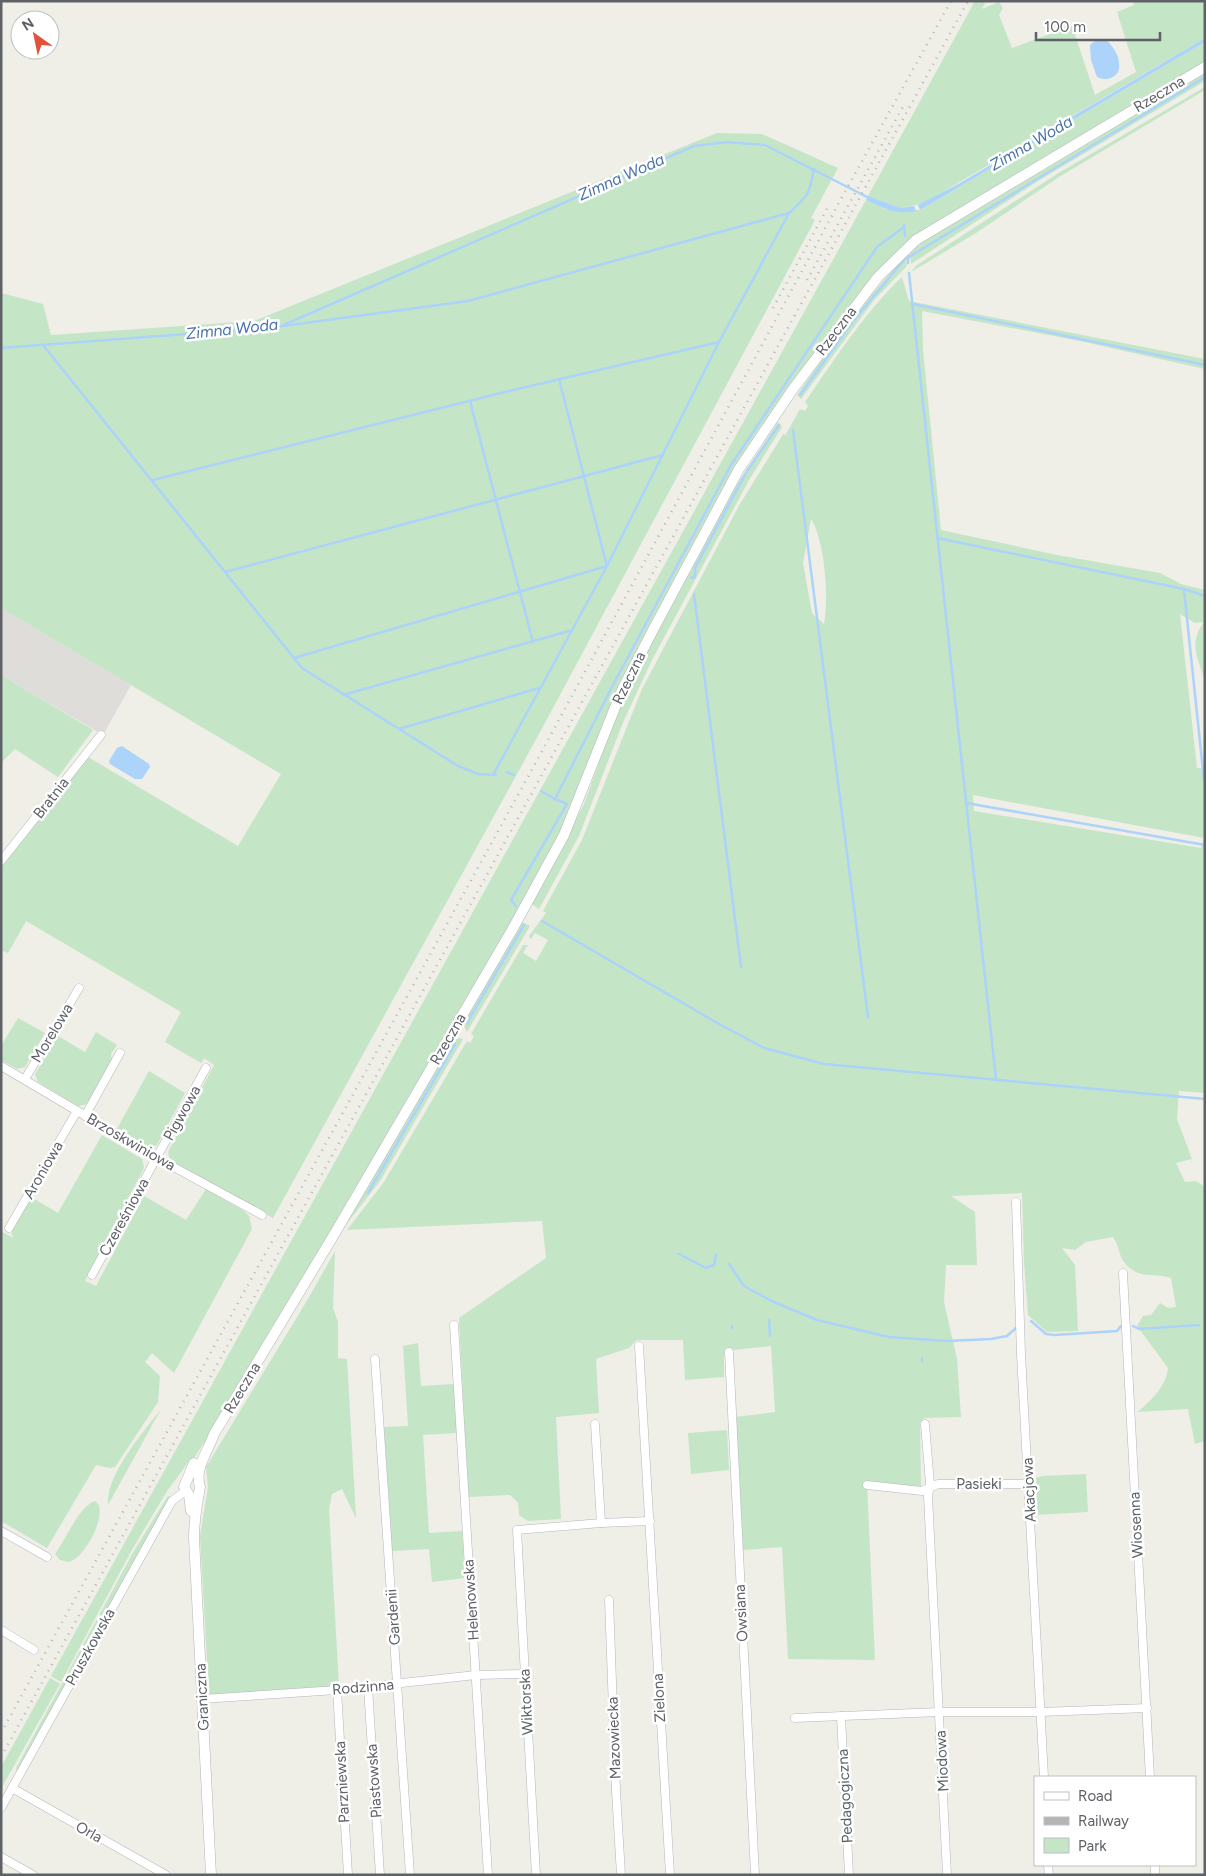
<svg xmlns="http://www.w3.org/2000/svg" width="1206" height="1876" font-family="Figtree,sans-serif">
  <rect width="100%" height="100%" fill="#efeee7"/>
  <path fill="#deddd9" d="M1,608L131,685L103,735L1,675Z"/>
  <g fill="#c5e5c7" fill-rule="evenodd">
    <path d="M975,1H986L982,9L999,2L1003,8L999,15L1012,48L1072,26L1095,95L1136,72L1117,12L1134,5L1133,1H1205V38L922,204L901,208L868,196Z"/>
    <path d="M1205,42V62L901,247L875,274L821,345L676,578L568,818L542,869L339,1219L211,1432L192,1461L190,1460L167,1491L133,1548L61,1682L51,1676L866,200L885,209L920,210Z"/>
    <path d="M1205,73V81L1038,181L911,264L910,252L924,241Z"/>
    <path d="M1205,87V90L1059,177L976,233L911,272L917,265L1057,174Z"/>
    <path d="M717,133L762,134L838,168L811,218L815,220L539,734L273,1218L170,1161L168,1152L214,1065L204,1058L201,1063L165,1042L181,1012L26,921L8,953L1,950V868L88,757L238,846L281,774L1,608V293L43,304L51,335L254,321Z"/>
    <path d="M905,256L907,266L874,300L801,399L797,395L850,319Z"/>
    <path d="M902,277L909,301L1205,359V369L1080,341L922,311L923,350L941,530L1057,555L1160,573L1181,584L1205,590V681C1198,658 1188,644 1204,622L1195,623L1180,614L1197,768L1205,769V1093L1179,1091L1177,1119L1192,1159L1176,1163L1185,1182L1196,1181L1205,1187V1441L1195,1444L1188,1409L1138,1412C1152,1399 1166,1387 1168,1368L1137,1326L1143,1316L1151,1315L1160,1303L1168,1308L1176,1307L1171,1278C1152,1272 1140,1281 1124,1262C1119,1256 1119,1245 1113,1237L1086,1242L1075,1250L1062,1248L1075,1265L1078,1331L1047,1332L1028,1315L1024,1262L1022,1193L951,1196L975,1212L977,1265H946L944,1302L957,1359L961,1417L924,1418L920,1423L921,1488L882,1482L867,1484L875,1660L788,1659L782,1547L743,1550L735,1417L775,1412L771,1346L724,1351V1377L685,1380L683,1340H637L629,1348L596,1359L599,1413L556,1417L561,1519L528,1521L519,1515L518,1503L510,1495L468,1497L459,1318L546,1258L542,1221L347,1230L384,1182L467,1041L470,1043L474,1036L471,1034L523,945H528L523,953L536,961L548,940L535,933L531,939L529,936L546,913L543,911L582,840L642,689L740,504L784,433L785,436L800,409L805,411L808,406L805,402C835,359 864,313 902,277ZM811,519C825,541 829,598 824,624L812,613L803,563ZM973,795L1204,838L1201,848L974,811Z"/>
    <path d="M778,422L782,427L749,480L652,660L624,720L579,836L539,909L532,904L584,804L614,721L637,671L728,498Z"/>
    <path d="M1,675L93,730L58,777L15,749L1,763Z"/>
    <path d="M522,922L530,926L467,1032L463,1023Z"/>
    <path d="M18,1018L45,1033L25,1067L17,1069L1,1060V1046Z"/>
    <path d="M96,1032L117,1045L111,1054L112,1060L87,1104L78,1106L38,1082L35,1074L58,1036L85,1052Z"/>
    <path d="M459,1038L463,1039L380,1181L345,1226L452,1042Z"/>
    <path d="M149,1071L185,1093L157,1145L149,1148L117,1129Z"/>
    <path d="M102,1135L142,1159L144,1168L85,1281L96,1286L144,1196L186,1220L206,1189L244,1211L249,1216L252,1229L174,1373L152,1353L145,1362L160,1376L158,1402L115,1467L110,1468L96,1465L47,1548L1,1521V1231L13,1238L11,1231L31,1197L58,1213Z"/>
    <path d="M335,1251L333,1308L338,1322V1358L347,1359L356,1518L342,1489L332,1494L329,1510L339,1686L209,1697L200,1536L208,1487L206,1467L308,1299Z"/>
    <path d="M418,1343L421,1386L454,1384L457,1433L423,1435L429,1533L462,1531L465,1578L432,1582L429,1549L392,1551L384,1427L408,1426L403,1346Z"/>
    <path d="M161,1409L108,1505C106,1474 143,1433 161,1409Z"/>
    <path d="M727,1430L729,1470L691,1474L688,1433Z"/>
    <path d="M1086,1474L1088,1512L1035,1515L1032,1479L1043,1476Z"/>
    <path d="M168,1496L170,1497L17,1772L16,1768L135,1549Z"/>
    <path d="M95,1501L99,1505C104,1521 85,1557 69,1562L60,1560L55,1554C65,1541 79,1506 95,1501Z"/>
    <path d="M50,1678L60,1684L1,1789V1767Z"/>
  </g>
  <g fill="#acd3fa">
    <path d="M1205,38V42L920,210L918,205L960,183Z"/>
    <path d="M1097,39H1106C1112,46 1119,54 1119,64C1121,77 1107,82 1097,77L1091,60L1090,45Z"/>
    <path d="M868,196L901,208L914,206L916,211C897,215 882,208 866,200Z"/>
    <path d="M122,746L149,764L150,767L142,779H135L110,764L109,761L117,748Z"/>
  </g>
  <g fill="none" stroke-linecap="round" stroke-linejoin="round">
    <g stroke="#acd3fa" stroke-width="2.5">
      <path d="M904,225L905,236"/>
      <path d="M908,256V263"/>
      <path d="M909,273L996,1079"/>
      <path d="M913,304L1205,365"/>
      <path d="M283,326L468,301L789,213C809,195 809,195 814,169"/>
      <path d="M43,345L302,668L458,766L478,774L496,775"/>
      <path d="M1,348L279,327L694,146L727,142L765,145L869,198"/>
      <path d="M800,395L853,321L904,260L1205,77"/>
      <path d="M470,401L533,642"/>
      <path d="M793,430L868,1017"/>
      <path d="M153,480L509,391L719,342"/>
      <path d="M937,538L1184,589L1205,596"/>
      <path d="M225,572L663,455"/>
      <path d="M691,578L695,577V568L747,471L779,425"/>
      <path d="M1184,590L1204,780"/>
      <path d="M694,594L741,967"/>
      <path d="M294,658L607,566L559,379"/>
      <path d="M343,695L569,631"/>
      <path d="M399,729L539,688"/>
      <path d="M507,772L514,775"/>
      <path d="M493,775L607,566L719,342L789,213"/>
      <path d="M541,791L555,799"/>
      <path d="M966,803L1205,845"/>
      <path d="M516,906L511,900L567,804L555,799L613,685L731,465L877,247L904,227"/>
      <path d="M542,921L719,1024L764,1048L824,1064L1205,1099"/>
      <path d="M467,1023L524,925"/>
      <path d="M368,1193L455,1044"/>
      <path d="M679,1254L706,1268L714,1265"/>
      <path d="M729,1264L744,1286L768,1299"/>
      <path d="M714,1265L716,1255"/>
      <path d="M769,1300L817,1320L889,1337L946,1341L991,1339L1007,1336L1016,1328"/>
      <path d="M769,1320L770,1336"/>
      <path d="M1031,1321L1046,1334L1054,1335L1117,1331L1121,1326"/>
      <path d="M732,1326V1328"/>
      <path d="M1133,1326L1139,1329L1199,1325"/>
      <path d="M922,1361V1358"/>
    </g>
    <defs>
      <g id="minor">
        <path d="M1,861L101,735"/>
        <path d="M1,1066L157,1158L262,1215"/>
        <path d="M25,1079L79,988"/>
        <path d="M85,1116L120,1053"/>
        <path d="M1016,1202L1021,1354L1044,1777"/>
        <path d="M9,1228L77,1111"/>
        <path d="M1123,1273L1150,1777"/>
        <path d="M92,1275L206,1068"/>
        <path d="M454,1325L488,1875"/>
        <path d="M639,1346L670,1875"/>
        <path d="M729,1352L755,1875"/>
        <path d="M375,1359L410,1875"/>
        <path d="M595,1424L601,1523L650,1521"/>
        <path d="M925,1424L930,1484L928,1496L947,1875"/>
        <path d="M867,1485L922,1491L938,1484H1029"/>
        <path d="M1,1531L47,1557"/>
        <path d="M609,1600L616,1791L621,1875"/>
        <path d="M1,1630L34,1650"/>
        <path d="M368,1687L380,1875"/>
        <path d="M337,1690L348,1875"/>
        <path d="M202,1699L337,1690L476,1675L524,1674"/>
        <path d="M841,1716L849,1875"/>
        <path d="M795,1718L939,1712H1041L1147,1708"/>
        <path d="M12,1788L166,1875"/>
        <path d="M1,1808L172,1501L185,1491"/>
        <path d="M1,1857L33,1875"/>
        <path d="M1048,1865L1049,1875"/>
        <path d="M1155,1865V1875"/>
        <path d="M536,1875L517,1530L601,1523"/>
      </g>
      <g id="tertiary">
        <path d="M191,1511L189,1495L184,1487L194,1463"/>
        <path d="M211,1875L194,1538C194,1520 197,1503 200,1487C194,1468 208,1452 214,1434L335,1233L512,930L564,835L622,690L653,630L739,469L793,389L878,277L916,240L1205,67"/>
      </g>
    </defs>
    <use href="#minor" stroke="#b4b6ba" stroke-width="9"/>
    <use href="#tertiary" stroke="#b4b6ba" stroke-width="11"/>
    <use href="#minor" stroke="#fff" stroke-width="8"/>
    <use href="#tertiary" stroke="#fff" stroke-width="10"/>
    <g stroke="#b4b5b6" stroke-width="2.5" stroke-dasharray="1 6" stroke-linecap="butt">
      <path d="M807,280L905,103"/>
      <path d="M773,308L829,205"/>
      <path d="M1,1733L529,775L841,199L951,1"/>
      <path d="M1,1757L968,1"/>
    </g>
  </g>
  <g text-anchor="middle" dominant-baseline="central" stroke-width="5" stroke-linejoin="round" paint-order="stroke">
    <g font-size="15" fill="#5e6166" stroke="#fff">
      <text transform="translate(1159 94) rotate(-31)">Rzeczna</text>
      <text transform="translate(836 331) rotate(-53)">Rzeczna</text>
      <text transform="translate(629 678) rotate(-64)">Rzeczna</text>
      <text transform="translate(51 798) rotate(-52)">Bratnia</text>
      <text transform="translate(52 1033) rotate(-59)">Morelowa</text>
      <text transform="translate(448 1039) rotate(-60)">Rzeczna</text>
      <text transform="translate(182 1113) rotate(-61)">Pigwowa</text>
      <text transform="translate(131 1142) rotate(30)">Brzoskwiniowa</text>
      <text transform="translate(43 1170) rotate(-60)">Aroniowa</text>
      <text transform="translate(124 1217) rotate(-61)">Czereśniowa</text>
      <text transform="translate(242 1388) rotate(-59)">Rzeczna</text>
      <text x="979" y="1484">Pasieki</text>
      <text transform="translate(1029 1490) rotate(-93)">Akacjowa</text>
      <text transform="translate(1136 1525) rotate(-93)">Wiosenna</text>
      <text transform="translate(471 1600) rotate(-94)">Helenowska</text>
      <text transform="translate(741 1613) rotate(-93)">Owsiana</text>
      <text transform="translate(393 1617) rotate(-94)">Gardenii</text>
      <text transform="translate(90 1647) rotate(-61)">Pruszkowska</text>
      <text transform="translate(363 1687) rotate(-5)">Rodzinna</text>
      <text transform="translate(202 1697) rotate(-93)">Graniczna</text>
      <text transform="translate(659 1698) rotate(-93)">Zielona</text>
      <text transform="translate(526 1702) rotate(-93)">Wiktorska</text>
      <text transform="translate(614 1738) rotate(-92)">Mazowiecka</text>
      <text transform="translate(942 1761) rotate(-93)">Miodowa</text>
      <text transform="translate(374 1781) rotate(-94)">Piastowska</text>
      <text transform="translate(342 1782) rotate(-93)">Parzniewska</text>
      <text transform="translate(845 1796) rotate(-93)">Pedagogiczna</text>
      <text transform="translate(89 1832) rotate(29)">Orla</text>
    </g>
    <g font-size="16" font-style="italic" fill="#4973ac" stroke="#fff">
      <text transform="translate(1031 143) rotate(-30)">Zimna Woda</text>
      <text transform="translate(621 177) rotate(-24)">Zimna Woda</text>
      <text transform="translate(232 329) rotate(-6)">Zimna Woda</text>
    </g>
  </g>
  <rect width="1206" height="1876" fill="none" stroke="#5e6166" stroke-width="5"/>
  <rect x="1034" y="1776" width="162" height="90" fill="#ffffff" stroke="#bfc0c2"/>
  <rect x="1044" y="1792" width="25" height="8" fill="#ffffff" stroke="#bfc0c2"/>
  <text x="1078" y="1801" font-size="15" fill="#5e6166">Road</text>
  <rect x="1044" y="1817" width="25" height="8" fill="#b4b5b6" stroke="#bfc0c2"/>
  <text x="1078" y="1826" font-size="15" fill="#5e6166">Railway</text>
  <rect x="1044" y="1838" width="25" height="15" fill="#c5e5c7" stroke="#bfc0c2"/>
  <text x="1078" y="1851" font-size="15" fill="#5e6166">Park</text>
  <g transform="translate(35 35) rotate(327)"><circle r="24" fill="#ffffff" stroke="#bfc0c2"/>
  <path d="M0-4L9 19L0 12L-9 19Z" fill="#df533d"/>
  <text y="-8" font-size="14" font-weight="bold" text-anchor="middle" fill="#5e6166">N</text>
  </g>
  <path d="M1036 32v8h124v-8" fill="none" stroke="#5e6166" stroke-width="2.5"/>
  <text x="1044" y="32" font-size="15" fill="#5e6166" stroke="#ffffff" stroke-width="4" paint-order="stroke">100 m</text>
</svg>
